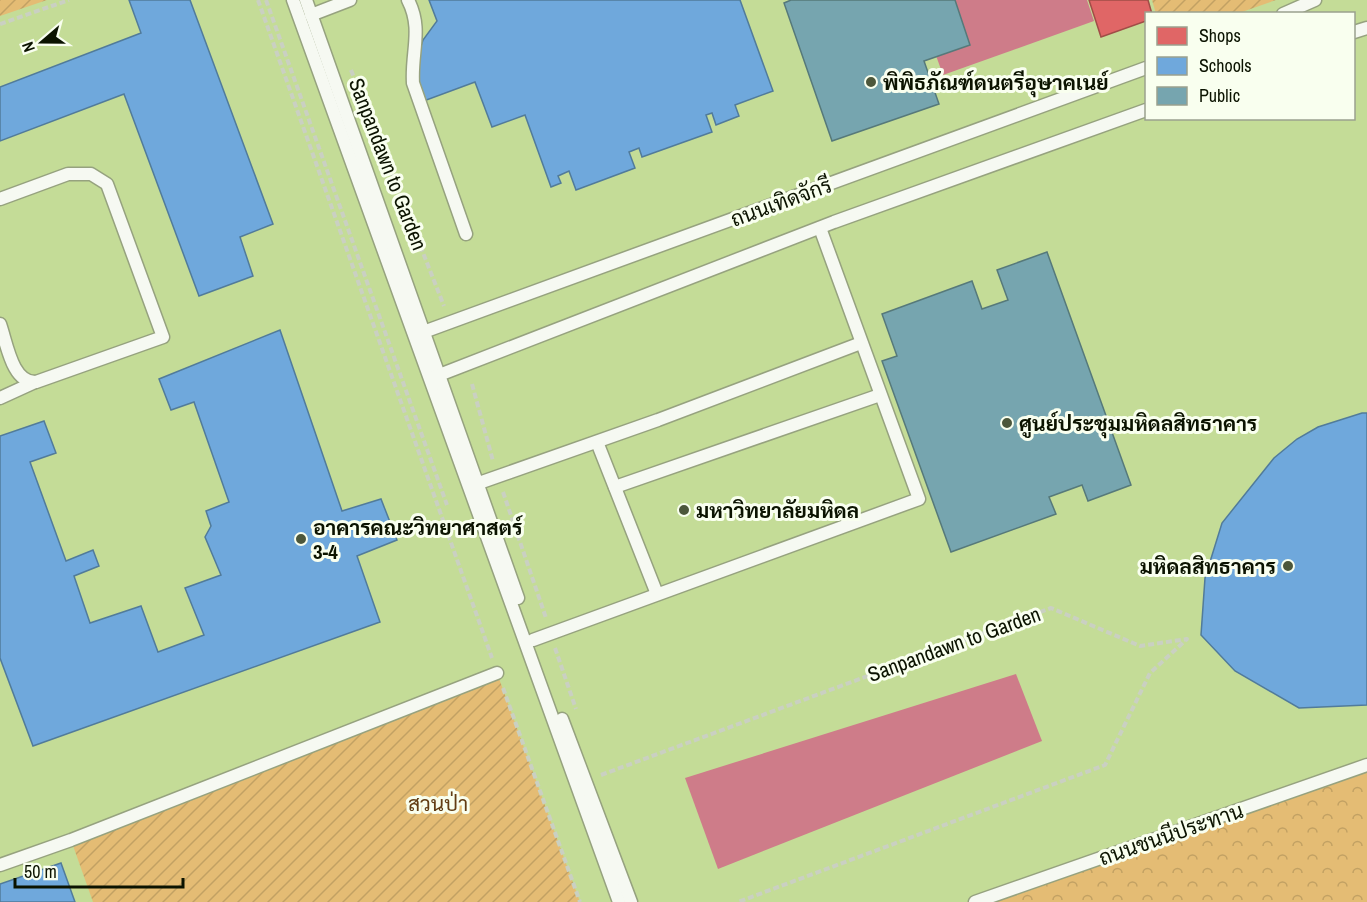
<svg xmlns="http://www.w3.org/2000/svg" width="1367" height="902" font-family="'Archivo Narrow',Sarabun,sans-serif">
  <defs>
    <pattern id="park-crowns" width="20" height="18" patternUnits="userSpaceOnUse" patternTransform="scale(1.5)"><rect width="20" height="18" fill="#e4bc74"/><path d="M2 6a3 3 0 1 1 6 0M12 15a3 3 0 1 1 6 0" fill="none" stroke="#c2a163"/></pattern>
    <pattern id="garden-furrows" width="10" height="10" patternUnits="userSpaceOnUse" patternTransform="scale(1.5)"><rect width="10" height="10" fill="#e4bc74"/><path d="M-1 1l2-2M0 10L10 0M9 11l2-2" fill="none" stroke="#c2a163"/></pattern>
  </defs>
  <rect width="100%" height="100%" fill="#c6d6aa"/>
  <path fill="#c4dc97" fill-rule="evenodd" d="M0,0H1367V902H0ZM1146,14H1354V118H1146Z"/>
  <path fill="url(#park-crowns)" d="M1367,764V902H974Z"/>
  <g fill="url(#garden-furrows)">
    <path d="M0,0H47L0,16Z"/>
    <path d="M1152,0H1276L1239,13L1156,14Z"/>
    <path d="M497,673L580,902H93L71,840Z"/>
  </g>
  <g fill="#ce7c89">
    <path d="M916,0H1087L1094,21L943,75Z"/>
    <path d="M1016,674L1042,741L718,869L685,778Z"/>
  </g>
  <path fill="#e06666" stroke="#a04d47" stroke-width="1.5" d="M1089,0H1148L1152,14H1146V21L1101,37Z"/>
  <g fill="#6fa8dc" stroke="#517b9a" stroke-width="1.5">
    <path d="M129,0H190L273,224L240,237L253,276L199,296L124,94L0,141V87L141,33Z"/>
    <path d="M429,0H740L773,91L735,105L739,116L716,125L712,113L706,115L712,132L642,157L639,148L629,152L635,168L576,190L569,171L558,176L561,183L551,187L525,115L492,127L475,82L421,102L415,64L423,40L437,21Z"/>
    <path d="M280,330L342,511L381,499L397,540L357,556L380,622L33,746L0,658V436L44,421L56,453L30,462L66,561L93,550L99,566L74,576L90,623L141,606L158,652L204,635L185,588L221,575L205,537L211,526L206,511L229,502L194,402L171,410L159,379Z"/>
    <path d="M1362,413H1367V705L1299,708L1235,671L1201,635L1205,578L1222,523L1274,458L1297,439L1318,427Z"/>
    <path d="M61,863L75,902H0V884Z"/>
  </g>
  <g fill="#76a5af" stroke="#56797a" stroke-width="1.5">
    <path d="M791,0H955L970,45L924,61L939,104L832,141L784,3Z"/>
    <path d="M1047,252L1131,485L1088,501L1082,485L1049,497L1056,514L951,552L882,361L897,356L882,314L972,281L982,309L1008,300L997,270Z"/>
  </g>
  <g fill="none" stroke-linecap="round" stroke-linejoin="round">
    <defs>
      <g id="service">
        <path d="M293,0L619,902"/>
        <path d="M306,0L518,598"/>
        <path d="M408,0C423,29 411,52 413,83L466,234"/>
        <path d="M1283,14L1315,0"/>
        <path d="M311,15L350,0"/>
        <path d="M1354,32L1367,28"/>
        <path d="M0,199L68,174H91L107,184L163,337L36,382C12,383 7,344 0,324"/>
        <path d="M418,334L1146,68"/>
        <path d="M434,377L834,222L1146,110"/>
        <path d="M0,398L35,382"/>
        <path d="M597,442L657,594"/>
        <path d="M479,483L658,420L861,343"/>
        <path d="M615,487L880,395"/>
        <path d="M533,640L919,499L820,228"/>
        <path d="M562,719L631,902"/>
        <path d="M0,865L71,840L497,673"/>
        <path d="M975,902L1367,765"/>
      </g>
    </defs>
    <use href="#service" stroke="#96a27f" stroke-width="15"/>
    <g stroke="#cad0c2" stroke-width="4" stroke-dasharray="6 3" stroke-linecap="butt">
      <path d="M258,0L492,658"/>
      <path d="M266,0L447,505"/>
      <path d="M0,24L69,0"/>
      <path d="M351,70L444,306"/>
      <path d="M472,384L493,461"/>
      <path d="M503,492L546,618"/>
      <path d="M555,648L576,709"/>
      <path d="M503,688L580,902"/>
      <path d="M601,775L1051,608L1140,646L1187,639L1150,673L1105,765L738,902"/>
    </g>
    <use href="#service" stroke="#f6f9f2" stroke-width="12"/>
  </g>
  <g fill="#4c573b" stroke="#f9ffef" stroke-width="2">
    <circle cx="871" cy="82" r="6"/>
    <circle cx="1007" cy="423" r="6"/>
    <circle cx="684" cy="510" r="6"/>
    <circle cx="301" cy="539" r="6"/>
    <circle cx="1288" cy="566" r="6"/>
  </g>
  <g text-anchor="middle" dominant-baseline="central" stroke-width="6" stroke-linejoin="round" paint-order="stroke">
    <g font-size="21" font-weight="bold" fill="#0b1300" stroke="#f9ffef" text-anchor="start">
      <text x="883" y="82">พิพิธภัณฑ์ดนตรีอุษาคเนย์</text>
      <text x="1019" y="423">ศูนย์ประชุมมหิดลสิทธาคาร</text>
      <text x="696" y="510">มหาวิทยาลัยมหิดล</text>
      <text x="313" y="527">อาคารคณะวิทยาศาสตร์<tspan x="313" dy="24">3-4</tspan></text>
      <text x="1276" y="566" text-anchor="end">มหิดลสิทธาคาร</text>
    </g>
    <g font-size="21" fill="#0b1300" stroke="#f9ffef">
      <text transform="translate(388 164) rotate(69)">Sanpandawn to Garden</text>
      <text transform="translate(781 202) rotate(-20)">ถนนเทิดจักรี</text>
      <text transform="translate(954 644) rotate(-20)">Sanpandawn to Garden</text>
      <text transform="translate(1171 834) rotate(-19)">ถนนชนนีประทาน</text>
    </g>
    <g font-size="21" fill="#623c13" stroke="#f9ffef">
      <text x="438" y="803">สวนป่า</text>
    </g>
  </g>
  <rect x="1145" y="12" width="210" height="108" fill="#f9ffef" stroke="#9aa18f" stroke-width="1.5"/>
  <rect x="1157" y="27" width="30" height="18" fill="#e06666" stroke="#9aa18f" stroke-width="1.5"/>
  <text x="1199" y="42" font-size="18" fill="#0b1300">Shops</text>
  <rect x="1157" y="57" width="30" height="18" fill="#6fa8dc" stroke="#9aa18f" stroke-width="1.5"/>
  <text x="1199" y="72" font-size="18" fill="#0b1300">Schools</text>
  <rect x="1157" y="87" width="30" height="18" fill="#76a5af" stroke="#9aa18f" stroke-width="1.5"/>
  <text x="1199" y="102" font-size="18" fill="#0b1300">Public</text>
  <g transform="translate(42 42) rotate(250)" stroke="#f9ffef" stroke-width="4.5" paint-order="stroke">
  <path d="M0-4.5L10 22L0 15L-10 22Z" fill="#0b1300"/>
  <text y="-9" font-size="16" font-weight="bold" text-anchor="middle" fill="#0b1300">N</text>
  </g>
  <path d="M15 878v9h168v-9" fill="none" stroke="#0b1300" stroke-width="3"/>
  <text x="24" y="878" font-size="18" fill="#0b1300" stroke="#f9ffef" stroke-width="4.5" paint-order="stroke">50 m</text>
</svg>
